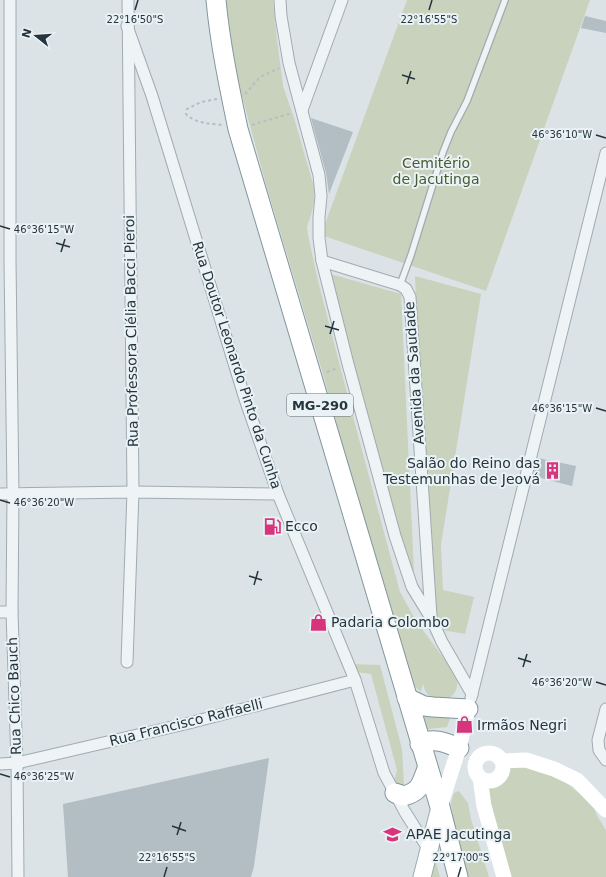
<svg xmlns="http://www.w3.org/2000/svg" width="606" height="877" font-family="'DejaVu Sans',sans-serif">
  <rect width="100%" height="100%" fill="#dbe3e7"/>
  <g fill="#c8d2bc">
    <path d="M226,0H273L277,40L283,86L294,118L314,187V202L311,215L307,226L308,235L318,281L355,424L400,592L416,621L454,672C469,701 427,712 423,683L421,692L412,684L401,642L357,498L323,374L267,188L236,74Z"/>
    <path d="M407,0H590L486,291L321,235Z"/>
    <path d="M327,273L401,294L415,593Z"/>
    <path d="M415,276L481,294L441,545L443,590L474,597L465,634L432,628Z"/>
    <path d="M348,664L380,665L402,749L404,785L400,788H392L397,770L371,674L350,671Z"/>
    <path d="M419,713H452L447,727L420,730Z"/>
    <path d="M522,764L562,779L593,805L597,816L606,830V877H507L485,791L488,784L504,768Z"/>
    <path d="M459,791L468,803L471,819L489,877H466L454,826L451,803L454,793Z"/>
    <path d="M435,859L440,877H424Z"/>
  </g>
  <g fill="#b2bec4">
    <path d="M585,16L606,21V33L581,28Z"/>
    <path d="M311,118L353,132L329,194L326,173Z"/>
    <path d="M538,458L576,466L572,486L533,476Z"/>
    <path d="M269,758L254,866L251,877H68L63,804Z"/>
  </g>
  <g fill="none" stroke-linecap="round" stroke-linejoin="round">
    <defs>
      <path id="lane" d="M400,285L411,255L443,152L451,132L467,101L505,0"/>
      <g id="street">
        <path d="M10,0V261L13,494L12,612L17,763L18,877"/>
        <path d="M280,0L281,16L289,63L319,175L321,196L319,217V238L322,261L348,364L395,536L412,587L431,618L442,642L472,694"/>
        <path d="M127,26L152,96L245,399L278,494L355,680L384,773L405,812L429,850"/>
        <path d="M302,110L342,0"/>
        <path d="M322,261L400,285L406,289L410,297L431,616"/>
        <path d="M0,494L133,492L278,494"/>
        <path d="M0,612H12"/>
        <path d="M127,662L133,492L128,0"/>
        <path d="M471,698L606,153"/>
        <path d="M606,709L598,740L599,750L606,760"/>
        <path d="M0,764L17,763L189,723L355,680"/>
      </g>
      <path id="primary" d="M422,877L440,807"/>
      <g id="highway">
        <path d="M216,0C220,43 229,86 238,129L440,807L458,877"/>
        <path d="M407,698L424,706L433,707L468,709"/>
        <path d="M420,744C434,737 446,743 459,748"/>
        <path d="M395,793L404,796C421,791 421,784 427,769"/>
      </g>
    </defs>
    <use href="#lane" stroke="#a0abb1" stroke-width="8"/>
    <use href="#street" stroke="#a0abb1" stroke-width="13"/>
    <use href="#primary" stroke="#9aacb4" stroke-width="19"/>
    <use href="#highway" stroke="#82969f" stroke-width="21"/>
    <g stroke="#b5bec2" stroke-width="2" stroke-dasharray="3 3" stroke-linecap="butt">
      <path d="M245,94L260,77L279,68"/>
      <path d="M217,99L201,102L187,109L186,114C196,124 209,123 222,125"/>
      <path d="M252,125L292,113"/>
      <path d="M327,372L338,368"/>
    </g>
    <use href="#lane" stroke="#eef3f5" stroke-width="5.5"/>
    <use href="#street" stroke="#eef3f5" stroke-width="11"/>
    <g stroke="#fff" stroke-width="15">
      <circle cx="489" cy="767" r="14"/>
      <path d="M503,761L526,760L554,769L577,780L606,810"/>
      <path d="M480,778L484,806L504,877"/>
      <path d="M440,807L459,748L468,709"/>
    </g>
    <use href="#primary" stroke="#fff" stroke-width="17"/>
    <use href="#highway" stroke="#fff" stroke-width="19"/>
  </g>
  <path fill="none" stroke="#24353e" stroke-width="1.5" d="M135,10L138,0M429,10L432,0M402,75L415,79M407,84L411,71M596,135L606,138M0,226L10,229M56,243L70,247M61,252L65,239M325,326L339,330M330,334L334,321M596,408L606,411M0,500L10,503M249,576L262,580M254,585L258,571M518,658L531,662M523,667L527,654M596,682L606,685M0,774L10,777M172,826L186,831M177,835L181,822M164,877L167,867M458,877L461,867"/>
  <defs>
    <symbol id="building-bare" viewBox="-9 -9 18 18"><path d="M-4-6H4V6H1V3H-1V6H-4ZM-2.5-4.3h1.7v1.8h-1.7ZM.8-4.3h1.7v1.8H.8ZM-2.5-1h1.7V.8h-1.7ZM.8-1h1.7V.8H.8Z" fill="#d8347c" stroke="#ebf2f5" stroke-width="2.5" paint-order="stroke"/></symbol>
    <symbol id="fuel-bare" viewBox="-9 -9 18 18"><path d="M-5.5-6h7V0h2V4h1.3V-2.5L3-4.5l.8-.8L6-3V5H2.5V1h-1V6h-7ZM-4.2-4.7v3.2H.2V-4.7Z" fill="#d8347c" stroke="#ebf2f5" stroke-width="2.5" paint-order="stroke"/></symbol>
    <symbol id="shop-bare" viewBox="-9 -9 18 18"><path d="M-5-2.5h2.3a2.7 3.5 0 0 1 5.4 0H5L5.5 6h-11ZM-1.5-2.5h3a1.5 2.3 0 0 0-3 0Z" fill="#d8347c" stroke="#ebf2f5" stroke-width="2.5" paint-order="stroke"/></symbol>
    <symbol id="school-bare" viewBox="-9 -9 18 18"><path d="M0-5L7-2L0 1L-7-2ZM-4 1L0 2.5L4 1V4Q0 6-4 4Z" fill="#d8347c" stroke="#ebf2f5" stroke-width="2.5" paint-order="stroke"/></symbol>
  </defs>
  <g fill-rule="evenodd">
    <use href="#building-bare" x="540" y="458" width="25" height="25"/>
    <use href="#fuel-bare" x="260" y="514" width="25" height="25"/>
    <use href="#shop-bare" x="306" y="610" width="25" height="25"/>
    <use href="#shop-bare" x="452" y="712" width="25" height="25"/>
    <use href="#school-bare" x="380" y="822" width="25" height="25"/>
  </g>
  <g text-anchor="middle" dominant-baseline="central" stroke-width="4" stroke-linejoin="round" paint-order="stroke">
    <rect fill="#ebf2f5" stroke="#606e75" stroke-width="1" x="287" y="394" width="66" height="22" rx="3"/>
    <g font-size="13" font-weight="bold" fill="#24353e">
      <text x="320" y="405">MG-290</text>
    </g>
    <g font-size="14" fill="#455b31" stroke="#ebf2f5">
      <text x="436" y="163">Cemitério<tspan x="436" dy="16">de Jacutinga</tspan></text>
    </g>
    <g font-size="14" fill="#24353e" stroke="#ebf2f5">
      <text transform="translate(131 331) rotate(-91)">Rua Professora Clélia Bacci Pieroi</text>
      <text transform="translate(237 365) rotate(72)">Rua Doutor Leonardo Pinto da Cunha</text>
      <text transform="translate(414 373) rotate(-94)">Avenida da Saudade</text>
      <text transform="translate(14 696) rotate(-92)">Rua Chico Bauch</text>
      <text transform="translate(186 722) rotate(-14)">Rua Francisco Raffaelli</text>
    </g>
    <g font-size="14" fill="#24353e" stroke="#ebf2f5" text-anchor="start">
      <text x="540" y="463" text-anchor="end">Salão do Reino das<tspan x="540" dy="16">Testemunhas de Jeová</tspan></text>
      <text x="285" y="526">Ecco</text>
      <text x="331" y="622">Padaria Colombo</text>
      <text x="477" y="725">Irmãos Negri</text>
      <text x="406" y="834">APAE Jacutinga</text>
    </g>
  </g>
  <g font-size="10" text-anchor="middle" fill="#24353e" stroke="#ebf2f5" stroke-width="4" stroke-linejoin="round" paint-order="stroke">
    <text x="135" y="23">22°16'50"S</text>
    <text x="429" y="23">22°16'55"S</text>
    <text x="562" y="138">46°36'10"W</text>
    <text x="44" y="233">46°36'15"W</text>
    <text x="562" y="412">46°36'15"W</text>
    <text x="44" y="506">46°36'20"W</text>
    <text x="562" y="686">46°36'20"W</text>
    <text x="44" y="780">46°36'25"W</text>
    <text x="167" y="861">22°16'55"S</text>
    <text x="461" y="861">22°17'00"S</text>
  </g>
  <g transform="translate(36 36) rotate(287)" stroke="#ebf2f5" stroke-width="3" paint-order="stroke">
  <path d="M0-3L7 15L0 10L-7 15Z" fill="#24353e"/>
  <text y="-6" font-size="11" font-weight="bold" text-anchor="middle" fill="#24353e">N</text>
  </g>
</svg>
